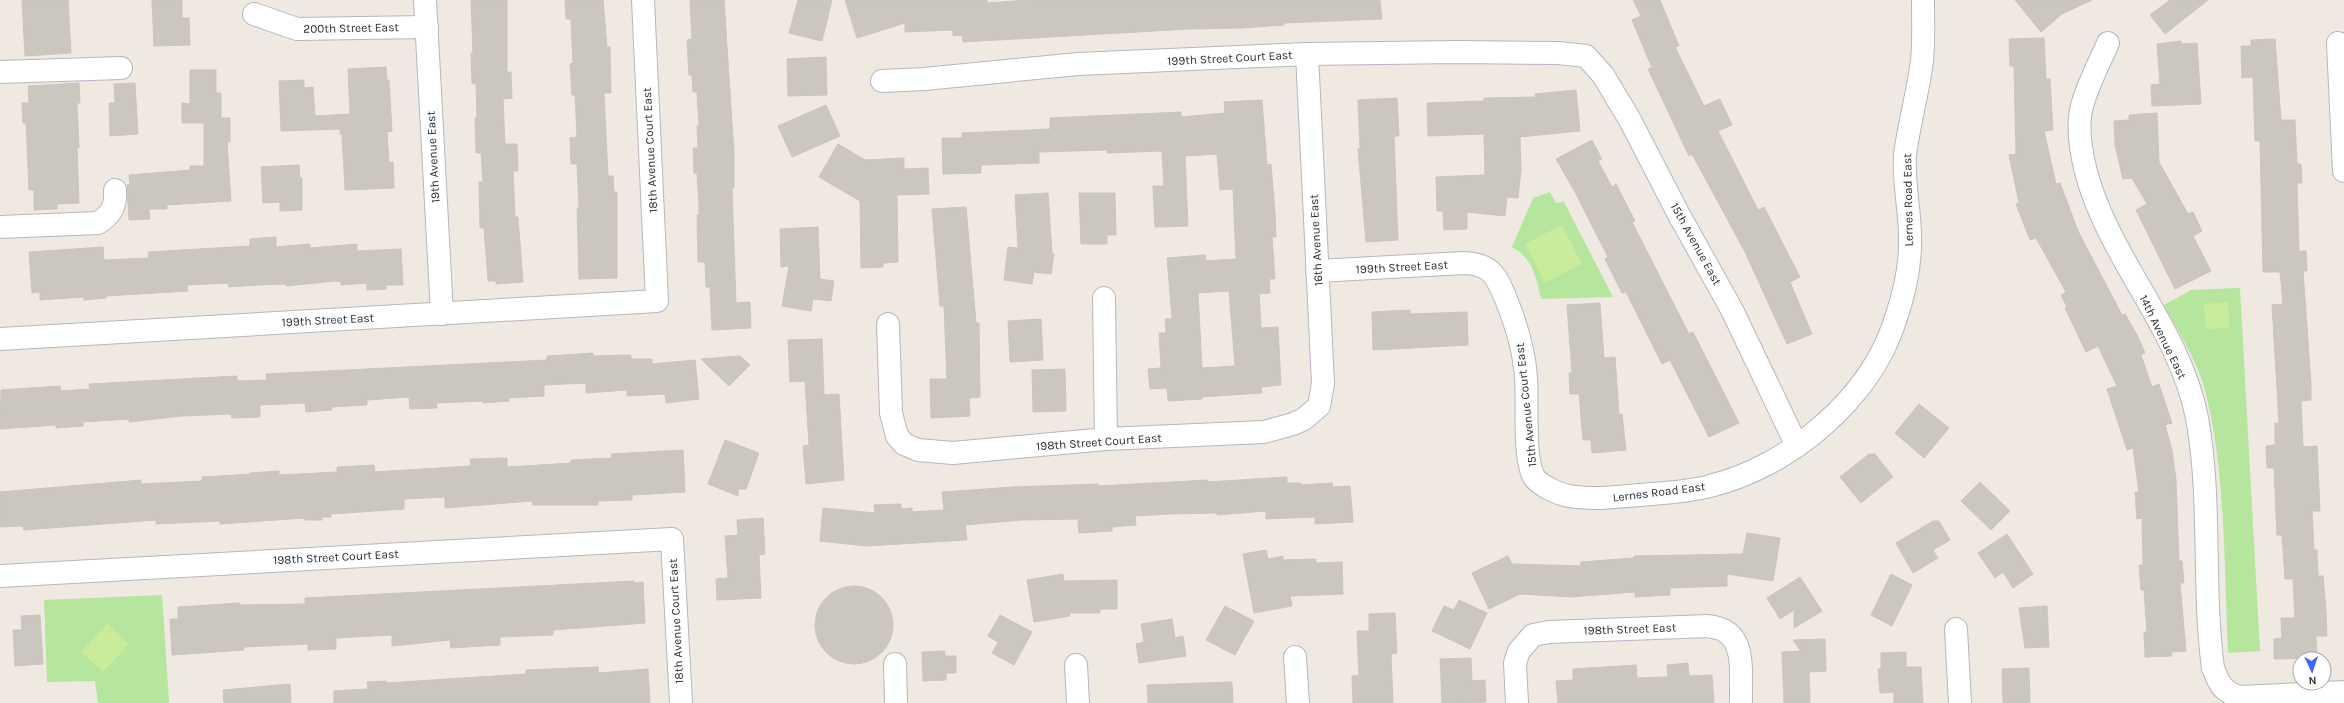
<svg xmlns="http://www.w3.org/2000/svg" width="2344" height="703" font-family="Karla,sans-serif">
  <rect width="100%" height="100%" fill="#efe9e1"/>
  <g fill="#b6e59e">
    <path d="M1550,192L1556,203L1564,202L1613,297L1541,299C1537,279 1532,257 1512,247L1533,198Z"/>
    <path d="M2240,288L2260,651L2228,653C2224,569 2226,471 2205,390C2197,360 2178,332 2164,305L2191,290Z"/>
    <path d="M162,595L169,703H98L95,681L47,682L44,600Z"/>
  </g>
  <g fill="#c9ec9a">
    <path d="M1562,225L1582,264L1545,283L1525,244Z"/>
    <path d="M2228,302L2229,328L2206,329L2204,304Z"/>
    <path d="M107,623L129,644L103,672L81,652Z"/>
  </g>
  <g fill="#cbc7bf" stroke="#cbc5ba" fill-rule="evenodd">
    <path d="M22,0H68L71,53L25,56Z"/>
    <path d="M152,0H182V18H189L190,45L154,46Z"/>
    <path d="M471,0H507V72H511L512,98L503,99L505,144H517L518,171H513L515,217H518L523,282L496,284V281H488L484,228H480L479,182H483L481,153H476L475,118H477L476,83L472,84L471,53H473Z"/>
    <path d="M565,0H603L607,47H610L611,93H604L608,176H613L614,192H617V278L579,279L577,208H579L577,164H571L570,138L577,137L575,95H572L570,64L573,63L571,19H566Z"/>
    <path d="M690,0H724L734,153V188H732L736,303L750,302L751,328L712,330L710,287H706L705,262H698L697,215H699V207L697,173H694L693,148H698L697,126H699L697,92H693L692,75H689L687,40L692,39Z"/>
    <path d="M798,0H832L822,41L789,33Z"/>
    <path d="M845,0H987V3L1028,0H1380L1382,19L1284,23V25L1242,28L1190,29L963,42L962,35L953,36V30L905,32V23L857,38Z"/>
    <path d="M1633,0H1660L1679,46L1675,47L1704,106L1720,99L1732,125L1718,131L1758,210L1764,207L1800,277L1790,282L1812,334L1787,344L1745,252L1692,154L1689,156L1648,69L1652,68L1632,20L1641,16Z"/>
    <path d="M2015,0H2092L2062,14L2041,32Z"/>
    <path d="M2170,0H2208L2165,34L2150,15Z"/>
    <path d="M2044,38L2046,79H2050L2053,130L2044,131L2056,184L2060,183L2078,231L2122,315L2125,314L2137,335L2145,353L2141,355L2152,387L2159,384L2172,423L2165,425L2172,450L2176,480L2179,561H2182L2184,583H2180L2186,651L2171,652L2172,656L2145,657L2144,632H2147L2144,590H2141L2139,565H2143L2142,518L2137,519L2135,492H2139L2133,448L2127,450L2107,389L2117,386L2098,346L2086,352L2065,308L2067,307L2061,295L2066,292L2036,238L2030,240L2016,204L2019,203L2009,155L2016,154L2014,66H2010L2009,39Z"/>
    <path d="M2275,39L2281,120H2295L2297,164H2301L2302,183H2297L2299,251H2306L2307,271H2303L2311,384V400L2301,401L2303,447L2317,446L2320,511H2312L2314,550H2317L2318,576H2323L2326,611L2327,636H2316L2317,658L2274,659V639L2282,638L2281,618H2295L2293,579H2285L2282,535H2277L2274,468H2267L2266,446L2275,445V423H2279L2272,305L2283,304L2280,272H2263L2260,141H2255L2253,77L2242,78L2241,46H2251V40Z"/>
    <path d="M2181,41V44L2197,43L2201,104L2152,106L2151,85L2160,84L2157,44Z"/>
    <path d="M826,57L827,95L788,96L787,59Z"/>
    <path d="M386,67L387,80H389L392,131L387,132L389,163L393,162L394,188L345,190L342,134H340V129L281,131L279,81L304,80V88L313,87L315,116L350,114L348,69Z"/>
    <path d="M190,70H216V93H221V118H230V142H227L231,201L167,205V209H149L150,219L129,220L127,185H130L129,175L190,170V166H204V123H182V103L190,104Z"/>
    <path d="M79,83L80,103H77L79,148H77L79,203L57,204V209L34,210V190H29L26,123H23L22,103H29L28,86Z"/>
    <path d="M135,83L138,134L110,136L109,103H115L114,84Z"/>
    <path d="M1576,90L1580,131L1520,137L1521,170L1518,198L1507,197L1505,216L1467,212V229L1444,230L1443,211H1437L1436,177L1485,175L1484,134L1428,136L1427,103L1484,101V98L1536,97L1535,94Z"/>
    <path d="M1397,98L1399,136H1394L1398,240L1366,242L1358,149H1360L1358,100Z"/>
    <path d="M1262,100L1267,165L1271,164L1275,213L1276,237H1272L1275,279H1269L1270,293L1259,294L1261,328L1278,327L1281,385L1261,387L1262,393L1201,397L1202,399L1168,401L1167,388L1150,389L1148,369L1161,368L1159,333H1166L1165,319H1172L1167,258L1205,255L1206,261L1236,259L1233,189L1220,190L1217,154L1185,156L1188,226L1155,227L1153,186H1164L1162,151L1107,153V150L1039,152V163L981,165V173L943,174L942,138H962V133L1050,129V118L1181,112V117L1225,113L1224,102ZM1229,291L1235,366L1202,368L1198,293Z"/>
    <path d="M826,105L840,136L792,157L778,126Z"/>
    <path d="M2157,113L2159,162L2188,214L2193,212L2202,231L2193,236L2211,271L2175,289L2136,210L2147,204L2132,178L2123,179L2115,145L2114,121L2129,120V115Z"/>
    <path d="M1592,140L1602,159L1598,161L1612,187L1616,184L1635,221L1632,222L1689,334L1693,332L1739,423L1709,437L1670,360L1662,364L1626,292L1622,293L1605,259L1608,257L1575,192L1556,159Z"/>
    <path d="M838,144L865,160L904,158V169L928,168L929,194L897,195L898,262L883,263V267L861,268L860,201L819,177Z"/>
    <path d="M299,165L300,178H302V210L280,211V202L263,203L261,167Z"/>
    <path d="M1048,193L1052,253L1054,254L1051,274L1034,272L1032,284L1004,280L1008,247L1018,248L1015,195Z"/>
    <path d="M1079,193H1115L1116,235H1107V244H1081Z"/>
    <path d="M966,207L976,323H979L980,397L969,398L970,416L931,418L930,379H947L944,306H940L932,209Z"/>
    <path d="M818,227L820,279L834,281L831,301L813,299L811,311L782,306L789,266L781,267L780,229Z"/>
    <path d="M276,237V247L310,244V248L357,244V251L401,249L403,285H386V289L367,290V283L341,285V282L336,281L286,286V284L259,285L229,287L228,283L187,285L188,291L106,296V298L84,300V297L40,300V292L32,293L29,252L103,247L104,260L149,258L148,252L250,246V239Z"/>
    <path d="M1600,303L1604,358L1615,357L1619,415L1622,414L1626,450L1592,453L1591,440H1583L1579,394H1570L1569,373H1572L1567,305Z"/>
    <path d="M1410,310V314L1467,312L1468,345L1373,350L1372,312Z"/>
    <path d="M1041,319L1043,360L1010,362L1008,321Z"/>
    <path d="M822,339L824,395L839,394L844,480L806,484L803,446L809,445L805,381L790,382L788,340Z"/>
    <path d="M593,353V356L631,355V359H652V364L695,360L699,399L666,403L665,394L627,396V390L586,393V383L544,385V396L509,398V401L483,403V401L436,403L437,408L410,409L409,397L367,400V405L332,407V410L306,412L305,403L260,405V417L232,418L231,414L182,416L129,422V419L83,422V426L56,428V425L0,429L1,390L60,386L61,391L90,389L89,384L237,376V381L267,380L266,374L547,360V356Z"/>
    <path d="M740,356L750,365L729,386L701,359Z"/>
    <path d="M1065,369L1066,411L1033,412L1032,370Z"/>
    <path d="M1919,404L1949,428L1924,458L1895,433Z"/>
    <path d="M725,440L759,453L746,489H738V496L708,484Z"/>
    <path d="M683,450L685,492L632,495V500L598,501V505H533L532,501L445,508V497L404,499V509L331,514V517H322V520H305V518L220,524V521L156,524V520L24,530L23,526L0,527V492L141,480V484L202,481V477L250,474V473L279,471V475L337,472V467L374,465L375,472L471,466L470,459L507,458V467L571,463V460L612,458L611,454Z"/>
    <path d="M1869,454H1875L1893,477L1861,503L1840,477Z"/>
    <path d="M1287,477V483H1301V485L1332,483L1333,487L1350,486L1353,522L1315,524V517L1266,519V511L1217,515V513L1168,514L1135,516L1136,525L1112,527V531L1079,533L1078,519L1022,520L965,525L967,540L866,546L820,541L823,508L875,513L874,505L901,504V509L912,508V512L944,510L942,492L1013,487L1098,484V486L1208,480V482Z"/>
    <path d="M1980,482L2010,511L1991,530L1961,501Z"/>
    <path d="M763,518L765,554L759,555L761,598L717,600L716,579L728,578L725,536L738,535L737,520Z"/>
    <path d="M1933,521H1939L1950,540L1933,550L1938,558L1913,573L1896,543Z"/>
    <path d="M1747,533L1780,538L1773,581L1727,574V586L1670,588V595L1635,597V592L1570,597L1520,594L1489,609L1472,573L1508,556L1512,564L1581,566V562L1634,558V556L1743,554Z"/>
    <path d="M2007,534L2033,574L2013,588L2003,572L1995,578L1978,553Z"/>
    <path d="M1266,550L1268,559L1283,556V560L1316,559V563L1342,562L1343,594L1290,596L1292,606L1254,613L1243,554Z"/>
    <path d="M1063,574L1064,581L1117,580V609H1100V613H1069L1070,616L1034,622L1027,580Z"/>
    <path d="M1891,574L1912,585L1892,626L1871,615Z"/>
    <path d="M1800,577L1822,611L1794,628V610L1780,619L1767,598Z"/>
    <path d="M634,581V583L643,582L645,623L553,630V635L500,637V645L451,648L450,640L392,646V635L336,638V649L308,650V644L244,647V650L172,655L170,619H178V607L240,603V605L305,604V598Z"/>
    <circle cx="854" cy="625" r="39"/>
    <path d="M1459,600L1487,613L1470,649L1432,631L1444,606L1454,610Z"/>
    <path d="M1225,606L1254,621L1235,655L1206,640Z"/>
    <path d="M2047,606L2049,647L2025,648L2019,608Z"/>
    <path d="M1395,613L1397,653L1391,654L1393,703H1353L1352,676L1359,675L1357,631H1369V614Z"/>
    <path d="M40,615L43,664L15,666L13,630H22L21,616Z"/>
    <path d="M1000,615L1032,632L1014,665L992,653L998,642L988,636Z"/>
    <path d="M1172,619L1175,638L1183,636L1186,656L1139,663L1136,644L1144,642L1141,624Z"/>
    <path d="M1825,639L1826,671L1809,672L1810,703H1784L1782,652L1801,651L1793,640Z"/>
    <path d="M945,651V656H956V673H946V680L923,681L922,652Z"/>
    <path d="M1906,652V667H1921L1923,703H1894V692L1880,693L1878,669H1881V653Z"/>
    <path d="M1471,658L1472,681L1485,680L1486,702L1442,703L1440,659Z"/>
    <path d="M1688,663L1689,676L1712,675L1714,703H1558L1556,681L1573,680V669L1636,665L1637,678L1668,677L1667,665Z"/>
    <path d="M598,667V673L648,669L650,703H334V691L368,689L367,682L386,681V683L526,674V670Z"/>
    <path d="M2029,668L2030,703H2003L2002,669Z"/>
    <path d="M1232,682L1233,703H1148L1147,685Z"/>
    <path d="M290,684L291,703H224L223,690Z"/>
  </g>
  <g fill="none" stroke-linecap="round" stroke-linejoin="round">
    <defs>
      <g id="minor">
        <path d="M425,0L442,314"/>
        <path d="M254,14L297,29L427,27"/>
        <path d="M2108,43C2099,64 2086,87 2081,110C2077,130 2081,152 2086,172C2109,259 2180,329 2197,418C2212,500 2202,585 2213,668C2220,685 2221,690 2239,697L2344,692"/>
        <path d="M2338,43L2344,171"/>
        <path d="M0,72L121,68"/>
        <path d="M882,81L924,79L1078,64L1307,54L1458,52L1558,53L1586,56L1603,75L1630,120L1678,213L1732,310L1797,446"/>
        <path d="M0,227L98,223C112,214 116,206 115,190"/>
        <path d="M1317,271L1464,263C1491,264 1496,275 1506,299C1516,324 1524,349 1526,377C1528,400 1523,458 1534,477C1540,486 1559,494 1569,496C1592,500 1617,497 1640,495C1663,493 1688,492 1710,486C1789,467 1870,399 1895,321C1904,295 1911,263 1910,236C1910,210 1903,182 1905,155C1909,124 1918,92 1922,61C1924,41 1923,20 1923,0"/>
        <path d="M1104,298L1106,439"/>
        <path d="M888,324L891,413L897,436L904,444L918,450L953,453L1106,439L1264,432L1293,424L1304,419L1319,406L1323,383L1307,54"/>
        <path d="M0,339L657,301L643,0"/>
        <path d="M0,576L672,539L681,703"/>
        <path d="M1956,629L1960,703"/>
        <path d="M1295,657L1298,703"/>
        <path d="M895,664L896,703"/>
        <path d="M1076,665L1078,703"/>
        <path d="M1517,703L1515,663L1519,651L1533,635L1549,632L1708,626C1713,627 1719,628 1723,630C1747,641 1740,681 1741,703"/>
      </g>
    </defs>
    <use href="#minor" stroke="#b4b7c1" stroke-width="24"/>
    <use href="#minor" stroke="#fff" stroke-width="22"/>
  </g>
  <g text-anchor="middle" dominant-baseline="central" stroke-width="3.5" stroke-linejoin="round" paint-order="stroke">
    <g font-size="12" fill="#2e2e2e" stroke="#fff">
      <text transform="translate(351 28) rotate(-1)">200th Street East</text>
      <text transform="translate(1230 58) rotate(-3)">199th Street Court East</text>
      <text transform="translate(650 150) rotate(-93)">18th Avenue Court East</text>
      <text transform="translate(433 157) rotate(-93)">19th Avenue East</text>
      <text transform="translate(1908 200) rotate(-91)">Lernes Road East</text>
      <text transform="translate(1316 240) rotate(-93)">16th Avenue East</text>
      <text transform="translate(1696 244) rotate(61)">15th Avenue East</text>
      <text transform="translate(1402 267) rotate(-3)">199th Street East</text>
      <text transform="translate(328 320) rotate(-3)">199th Street East</text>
      <text transform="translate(2163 337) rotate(64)">14th Avenue East</text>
      <text transform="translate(1526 405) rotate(-96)">15th Avenue Court East</text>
      <text transform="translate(1099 442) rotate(-4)">198th Street Court East</text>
      <text transform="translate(1659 492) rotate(-7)">Lernes Road East</text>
      <text transform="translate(336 557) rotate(-3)">198th Street Court East</text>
      <text transform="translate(676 621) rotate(-93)">18th Avenue Court East</text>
      <text transform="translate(1630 629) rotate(-2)">198th Street East</text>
    </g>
  </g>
  <g transform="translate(2312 671) rotate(177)"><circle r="19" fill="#ffffff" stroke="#ababab"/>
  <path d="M0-3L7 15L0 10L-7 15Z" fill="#4264fb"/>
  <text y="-6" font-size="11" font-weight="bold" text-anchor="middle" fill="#2e2e2e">N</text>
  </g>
</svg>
